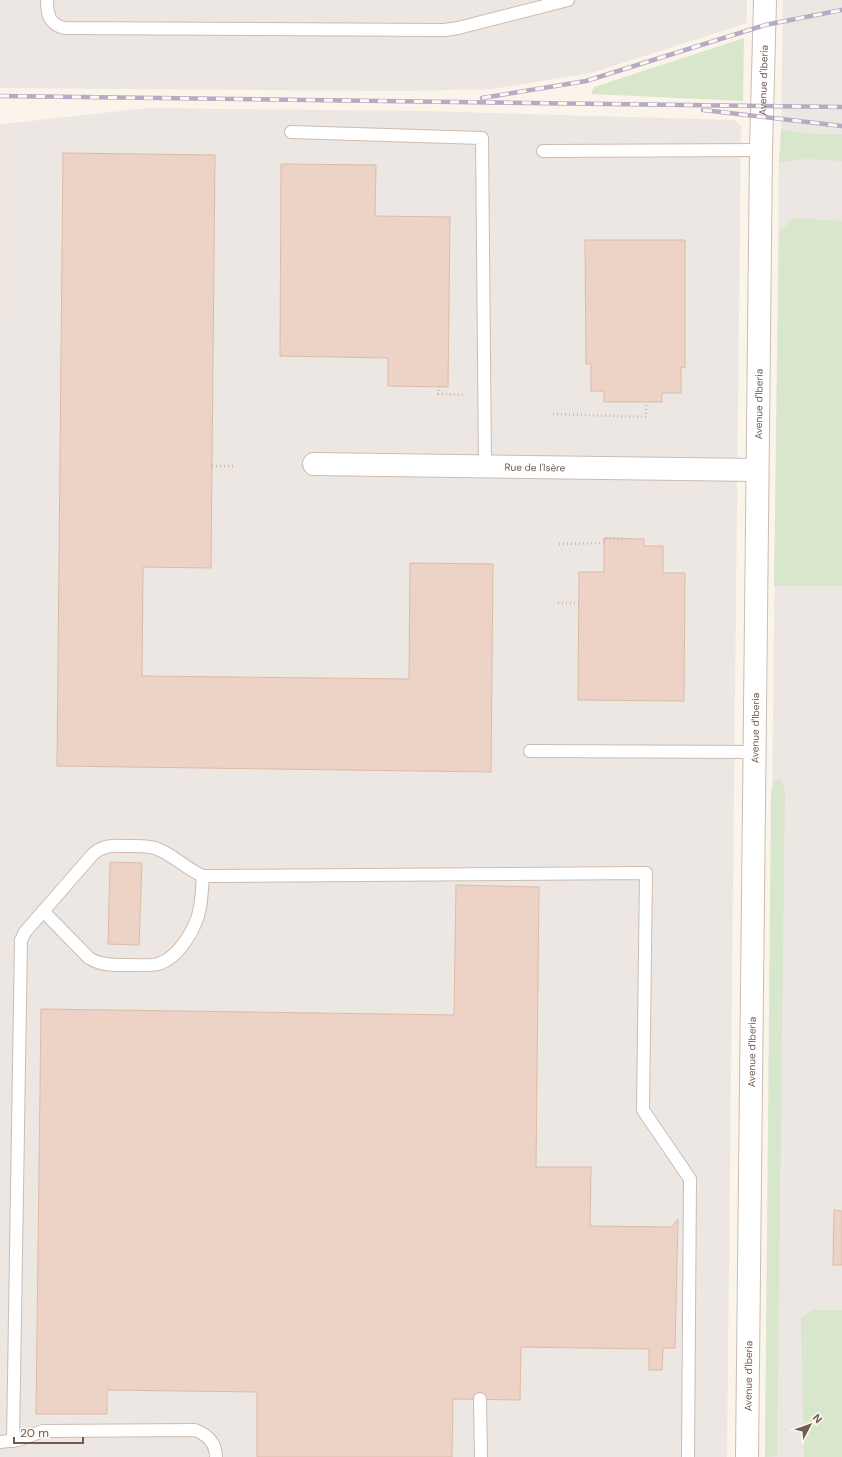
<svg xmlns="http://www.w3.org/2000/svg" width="842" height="1457" font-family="'DM Sans',sans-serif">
  <rect width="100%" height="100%" fill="#faf4eb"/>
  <path fill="#f1e5db" d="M0,124H3L0,400Z"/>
  <g fill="#ece7e3">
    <path d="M0,0H747V23L591,73L492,89L405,91L0,88Z"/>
    <path d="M783,0H842V1457H765L779,163L781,129Z"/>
    <path d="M148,108L423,111L734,120L741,126L727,1457H0V400L3,124Z"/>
  </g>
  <g fill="#d8e7cb">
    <path d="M744,38L743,101L591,94L594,87Z"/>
    <path d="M781,129L811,134H842V161L806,159L779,163Z"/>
    <path d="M793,218L842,221V586H774L779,232Z"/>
    <path d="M778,779L782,782L785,792L777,1456L765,1457L771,793L774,782Z"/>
    <path d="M812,1310H842V1457H804L801,1318Z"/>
  </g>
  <g fill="#ecd3c6" stroke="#ddbaa9">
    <path d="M63,153L215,155L211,568L143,567L142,676L409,679L410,563L493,564L491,772L57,766Z"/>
    <path d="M281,164L376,165L375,216L450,217L448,387L388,386V358L280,356Z"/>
    <path d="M585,240H685V368L681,367V393H662V402H604V391H591V364H586Z"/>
    <path d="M604,538L644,539V546H663V573H685L684,701L578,700L579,572H604Z"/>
    <path d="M110,862L142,863L139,945L108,944Z"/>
    <path d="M456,885L539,887L536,1167H591L590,1226L671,1227L678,1219L675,1348H663L662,1370H649V1349L521,1347L520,1400L453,1399L452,1457H257V1392L107,1390V1414H36L41,1009L454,1015Z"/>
    <path d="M834,1210L842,1211V1265H833Z"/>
  </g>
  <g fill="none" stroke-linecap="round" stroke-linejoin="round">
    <defs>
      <g id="lane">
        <path d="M47,0C47,14 49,25 65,28L445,30L458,28L568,0"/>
        <path d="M291,132L482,138L485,466"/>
        <path d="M543,151L761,150"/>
        <path d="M530,751L754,752"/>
        <path d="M43,911L89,958C102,966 116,965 131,965C140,965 150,966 158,964C179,958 197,927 200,907C202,897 202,886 203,876"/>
        <path d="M480,1399L481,1457"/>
        <path d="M13,1441L21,940L25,932L93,854C102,846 112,845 124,846C134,846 145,845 155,848C173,854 186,869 203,876L646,873L643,1110L690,1179L688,1457"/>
        <path d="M0,1442L18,1440L43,1431L195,1430C208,1435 216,1443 216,1457"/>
      </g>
      <g id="street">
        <path id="s1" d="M314,464L757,470"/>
        <path id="s2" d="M747,1457L761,150L765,0"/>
      </g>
    </defs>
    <use href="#lane" stroke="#cbbcb2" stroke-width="14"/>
    <use href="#street" stroke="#cbbcb2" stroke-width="24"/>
    <g stroke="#d1b6a9" stroke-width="2.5" stroke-dasharray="1 3" stroke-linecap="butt">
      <path d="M439,386L438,394L466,395"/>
      <path d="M553,414L646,417V402"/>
      <path d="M212,466H235"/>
      <path d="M559,544L604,543V538L626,539"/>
      <path d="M558,603H579"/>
    </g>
    <use href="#lane" stroke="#fff" stroke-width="12"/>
    <use href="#street" stroke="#fff" stroke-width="22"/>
    <defs>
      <g id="rail">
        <path d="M0,96L842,107"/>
        <path d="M482,98L586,81L765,25L842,10"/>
        <path d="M703,110L842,126"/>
      </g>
    </defs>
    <use href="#rail" stroke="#b6aac4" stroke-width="4.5"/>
    <use href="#rail" stroke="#fdf8f2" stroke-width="3" stroke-dasharray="9" stroke-linecap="butt"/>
  </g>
  <g text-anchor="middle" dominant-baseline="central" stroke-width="3.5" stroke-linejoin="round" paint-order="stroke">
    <g font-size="10" fill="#725b51" stroke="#fdf8f2">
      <text stroke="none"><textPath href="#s2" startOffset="1377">Avenue d'Iberia</textPath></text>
      <text stroke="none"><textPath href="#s2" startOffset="1053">Avenue d'Iberia</textPath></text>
      <text stroke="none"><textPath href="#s1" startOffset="221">Rue de l'Isère</textPath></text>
      <text stroke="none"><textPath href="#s2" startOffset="729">Avenue d'Iberia</textPath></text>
      <text stroke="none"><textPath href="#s2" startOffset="405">Avenue d'Iberia</textPath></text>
      <text stroke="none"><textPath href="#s2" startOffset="81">Avenue d'Iberia</textPath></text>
    </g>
  </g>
  <g transform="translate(810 1425) rotate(49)" stroke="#fdf8f2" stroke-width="3" paint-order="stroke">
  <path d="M0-3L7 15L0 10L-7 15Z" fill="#725b51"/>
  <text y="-6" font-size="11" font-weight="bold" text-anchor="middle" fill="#725b51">N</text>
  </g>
  <path d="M14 1437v6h69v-6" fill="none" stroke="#725b51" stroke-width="2"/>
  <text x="20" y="1437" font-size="12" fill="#725b51" stroke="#fdf8f2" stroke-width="3" paint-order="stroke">20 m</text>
</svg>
